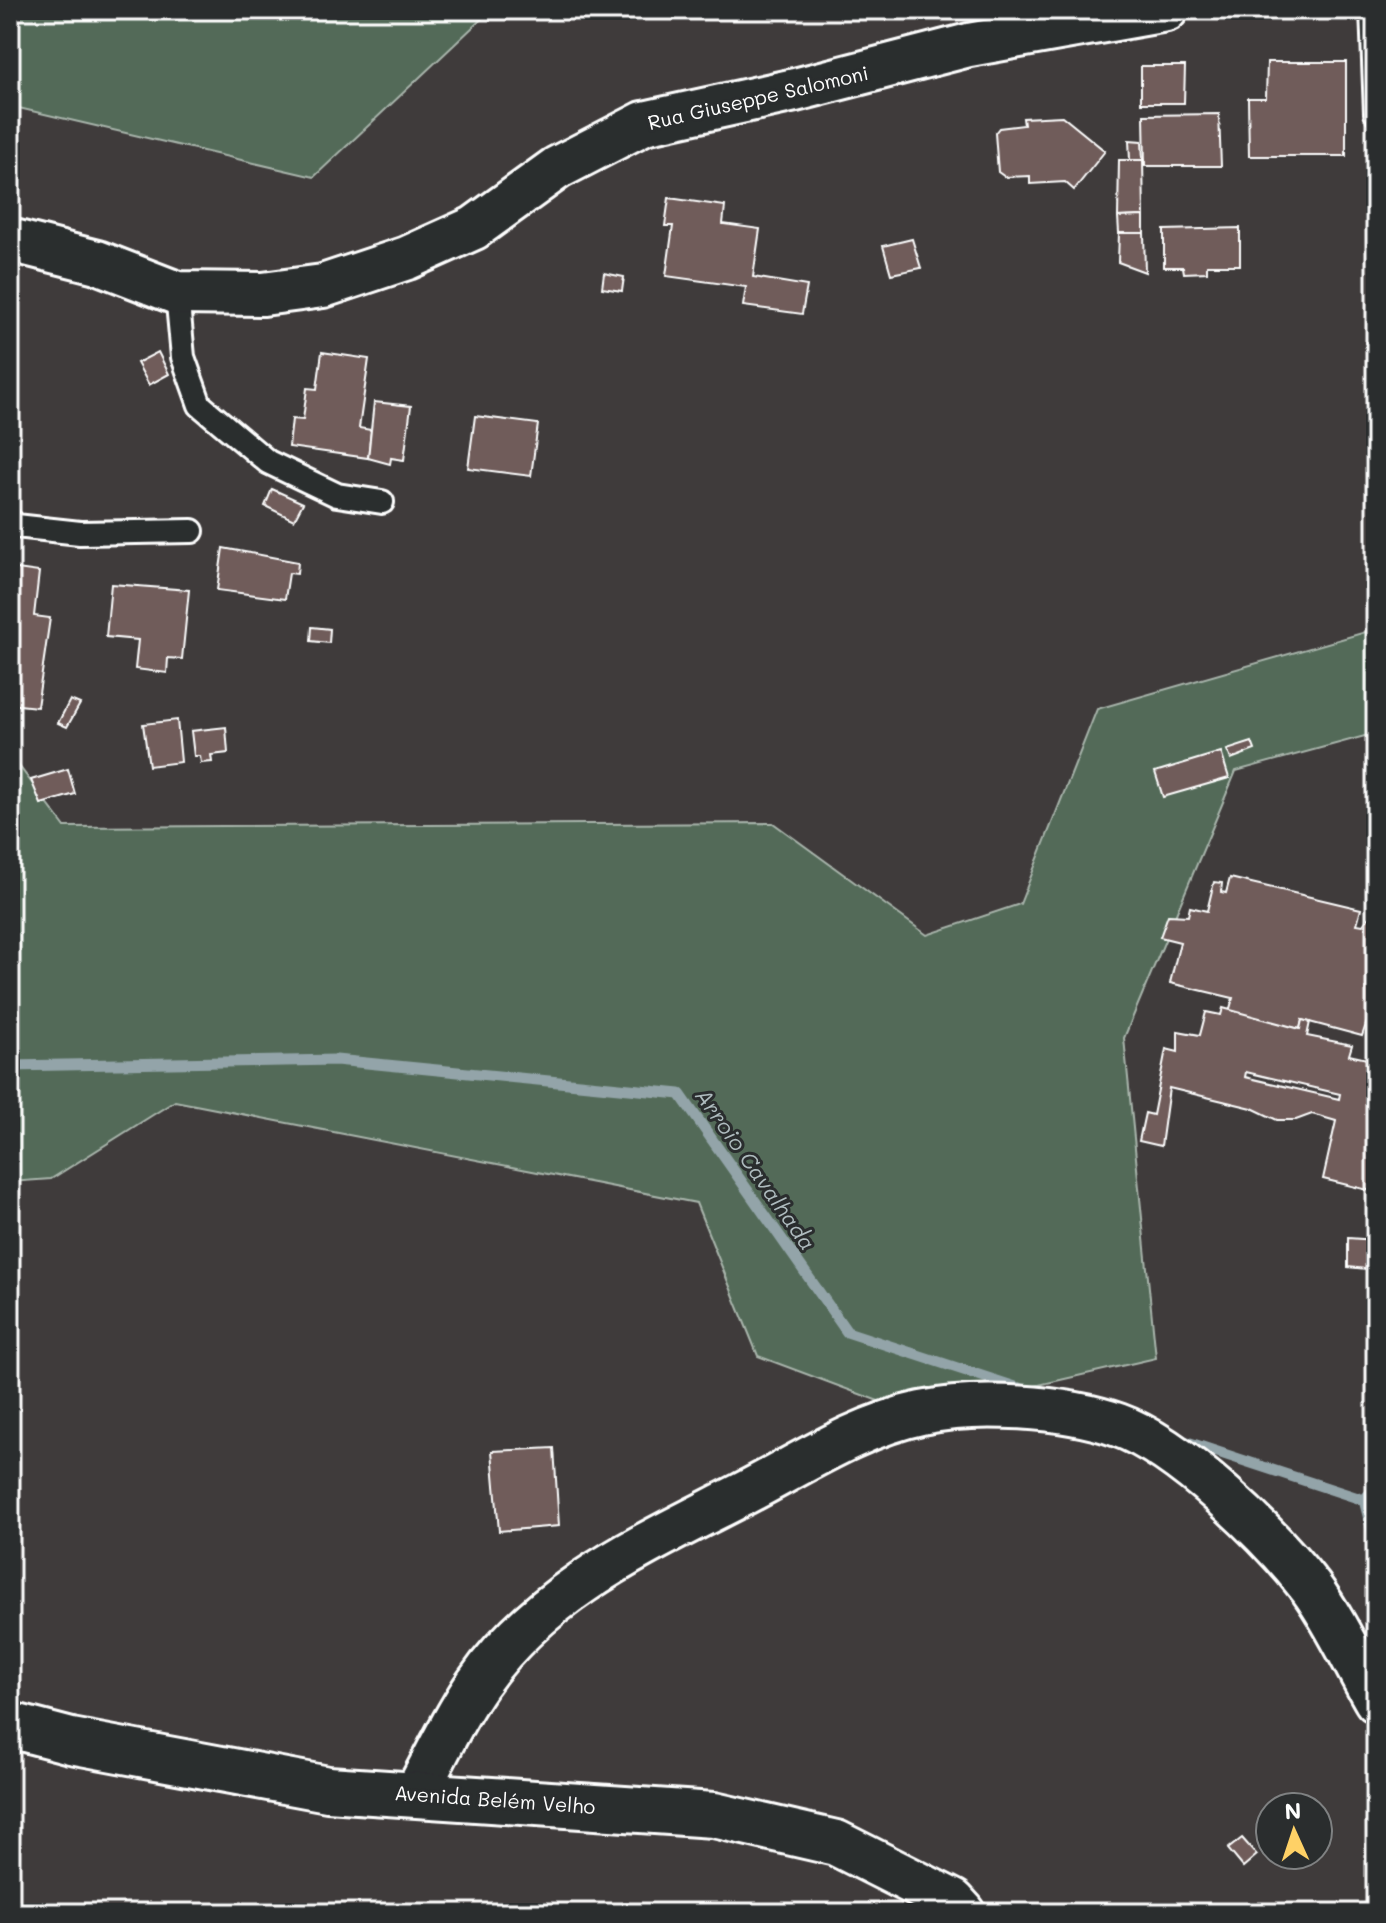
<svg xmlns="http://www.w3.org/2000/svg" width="1386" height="1923" font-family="Mali,sans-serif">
  <rect width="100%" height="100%" fill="#3f3b3b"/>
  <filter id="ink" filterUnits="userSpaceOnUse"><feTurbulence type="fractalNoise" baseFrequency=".0125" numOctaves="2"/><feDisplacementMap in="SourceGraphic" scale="16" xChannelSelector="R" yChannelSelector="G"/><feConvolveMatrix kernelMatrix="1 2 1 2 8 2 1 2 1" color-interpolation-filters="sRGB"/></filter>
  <g filter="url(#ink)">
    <g fill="#536b59" stroke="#a9b5ac" stroke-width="2">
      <path d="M10,10H491L314,177L10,106Z"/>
      <path d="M1376,629V733L1236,771L1124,1038L1156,1358L913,1414L758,1356L696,1203L175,1101L51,1179L10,1182V754L65,827L773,823L927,935L1020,904L1097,709Z"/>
    </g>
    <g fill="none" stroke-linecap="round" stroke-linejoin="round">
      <g stroke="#93a4a9" stroke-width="11">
        <path d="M10,1066L336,1060L680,1094L847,1332L1028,1391"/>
        <path d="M1181,1440L1364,1500L1376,1546"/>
        <path d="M1364,1500L1376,1487"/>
      </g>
    </g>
    <g fill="#6f5c5a" stroke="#fff" stroke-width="2" fill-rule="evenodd">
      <path d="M1267,62H1346V156H1249L1248,98H1266Z"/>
      <path d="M1141,66H1185L1184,103H1141Z"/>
      <path d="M1219,114L1221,166H1145L1144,115Z"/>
      <path d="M1062,116L1105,151L1074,190L1065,182L1030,184V176L1005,177L998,172L995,133L999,128L1024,125L1023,118Z"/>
      <path d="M1129,140L1142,141L1143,160H1130Z"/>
      <path d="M1119,160H1143L1144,216L1118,217Z"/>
      <path d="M669,198L725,206L723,224L760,229L753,277L807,286L802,314L743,306L746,287L666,276L673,226H665Z"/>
      <path d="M1144,216V233H1119L1118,217Z"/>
      <path d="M1240,228V265H1207V272L1184,273L1183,267H1164V230Z"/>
      <path d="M1119,233H1144L1145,272L1118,262Z"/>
      <path d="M912,239L921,268L891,274L883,246Z"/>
      <path d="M604,273L624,277L622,291L602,288Z"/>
      <path d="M158,352L169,374L149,385L137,363Z"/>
      <path d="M322,352L369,359L359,428L371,430L368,458L289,447L292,419L303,420L307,388L317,389Z"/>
      <path d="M374,402L411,406L404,460L391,458L390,464L368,458Z"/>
      <path d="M475,416L538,424L531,476L468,468Z"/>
      <path d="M272,489L303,503L294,520L265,506Z"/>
      <path d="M223,548L298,562L297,574L289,573L285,599L217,590Z"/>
      <path d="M10,568L39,572L34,616L50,618L37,707L10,704Z"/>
      <path d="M111,584L189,590L182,659L168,658L167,673L135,669L138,640L106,637Z"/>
      <path d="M312,627L330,629L329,643L311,641Z"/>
      <path d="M70,700L80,704L67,727L58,723Z"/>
      <path d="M177,720L181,762L149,766L143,724Z"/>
      <path d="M226,727L228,753L211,755L212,762L201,763L200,756H194L191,731Z"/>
      <path d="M1252,742L1255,750L1231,759L1227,750Z"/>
      <path d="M1221,752L1229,778L1163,797L1155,772Z"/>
      <path d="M68,769L75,794L41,804L31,780Z"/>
      <path d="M1230,878L1361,909L1357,924L1363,925L1368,918L1374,920L1376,937L1372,936L1369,950L1376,952V996L1362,1036L1302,1020L1300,1029L1229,1012L1233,998L1170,983L1180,942L1160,937L1168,915L1188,916L1190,907L1207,911L1214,882L1222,883L1221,892L1226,893Z"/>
      <path d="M1223,1008L1300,1029L1302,1020L1310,1022L1307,1036L1352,1045L1349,1055L1376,1061V1192L1323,1179L1336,1121L1312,1114L1296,1120H1277L1252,1108L1169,1088L1161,1146L1139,1141L1145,1113L1153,1115L1166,1049L1178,1052V1031L1200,1035L1206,1012L1221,1015ZM1246,1072L1340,1094L1339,1099L1245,1077Z"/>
      <path d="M1348,1238L1376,1240V1270L1348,1267Z"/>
      <path d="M554,1448L559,1526L499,1531L492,1451Z"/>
      <path d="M1242,1838L1257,1855L1243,1867L1228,1849Z"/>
    </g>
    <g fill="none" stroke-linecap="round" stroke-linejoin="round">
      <defs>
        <g id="lane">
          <path d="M1372,10L1376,113"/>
          <path d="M177,293L183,357L200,405L268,462L337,495L382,502"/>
          <path d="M10,520L16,526L80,533L192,531"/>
        </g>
        <g id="street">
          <path d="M10,240L97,262L177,293L263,294L323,286L407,258L474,228L557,168L644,123L795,90L969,45L1166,10"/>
          <path d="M416,1793C436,1757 453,1718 477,1684C542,1590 642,1546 741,1495C798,1466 858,1426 921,1413C976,1401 1065,1406 1118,1425C1180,1447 1271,1536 1311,1588C1336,1622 1355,1665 1376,1701"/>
        </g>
        <path id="secondary" d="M10,1725L71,1741L328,1789L714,1815L836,1843L953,1902L963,1913"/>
      </defs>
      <use href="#lane" stroke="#fff" stroke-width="28"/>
      <use href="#street" stroke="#fff" stroke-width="48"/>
      <use href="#secondary" stroke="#fff" stroke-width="50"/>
      <use href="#lane" stroke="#2a2d2e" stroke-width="22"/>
      <use href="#street" stroke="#2a2d2e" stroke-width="42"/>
      <use href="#secondary" stroke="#2a2d2e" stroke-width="44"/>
    </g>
  </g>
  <g text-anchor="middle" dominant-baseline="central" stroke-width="6" stroke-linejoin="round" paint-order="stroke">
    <g font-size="20" fill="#fff" stroke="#2a2d2e">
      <text transform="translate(758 97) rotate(-13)">Rua Giuseppe Salomoni</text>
      <text transform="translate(495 1799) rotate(4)">Avenida Belém Velho</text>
    </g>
    <g font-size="22" font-style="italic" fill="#aebbbe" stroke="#2a2d2e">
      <text transform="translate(756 1169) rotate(55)">Arroio Cavalhada</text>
    </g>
  </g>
  <rect width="1386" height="1923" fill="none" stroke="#2a2d2e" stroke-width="40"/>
  <rect x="20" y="20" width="1346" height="1883" fill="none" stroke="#fff" stroke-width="3" filter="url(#ink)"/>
  <g transform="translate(1294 1831) rotate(357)"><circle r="38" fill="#2a2d2e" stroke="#7f8182" stroke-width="2"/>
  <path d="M0-6L14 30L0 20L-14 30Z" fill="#ffd166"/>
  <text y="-12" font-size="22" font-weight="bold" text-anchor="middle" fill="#ffffff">N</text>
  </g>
</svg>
